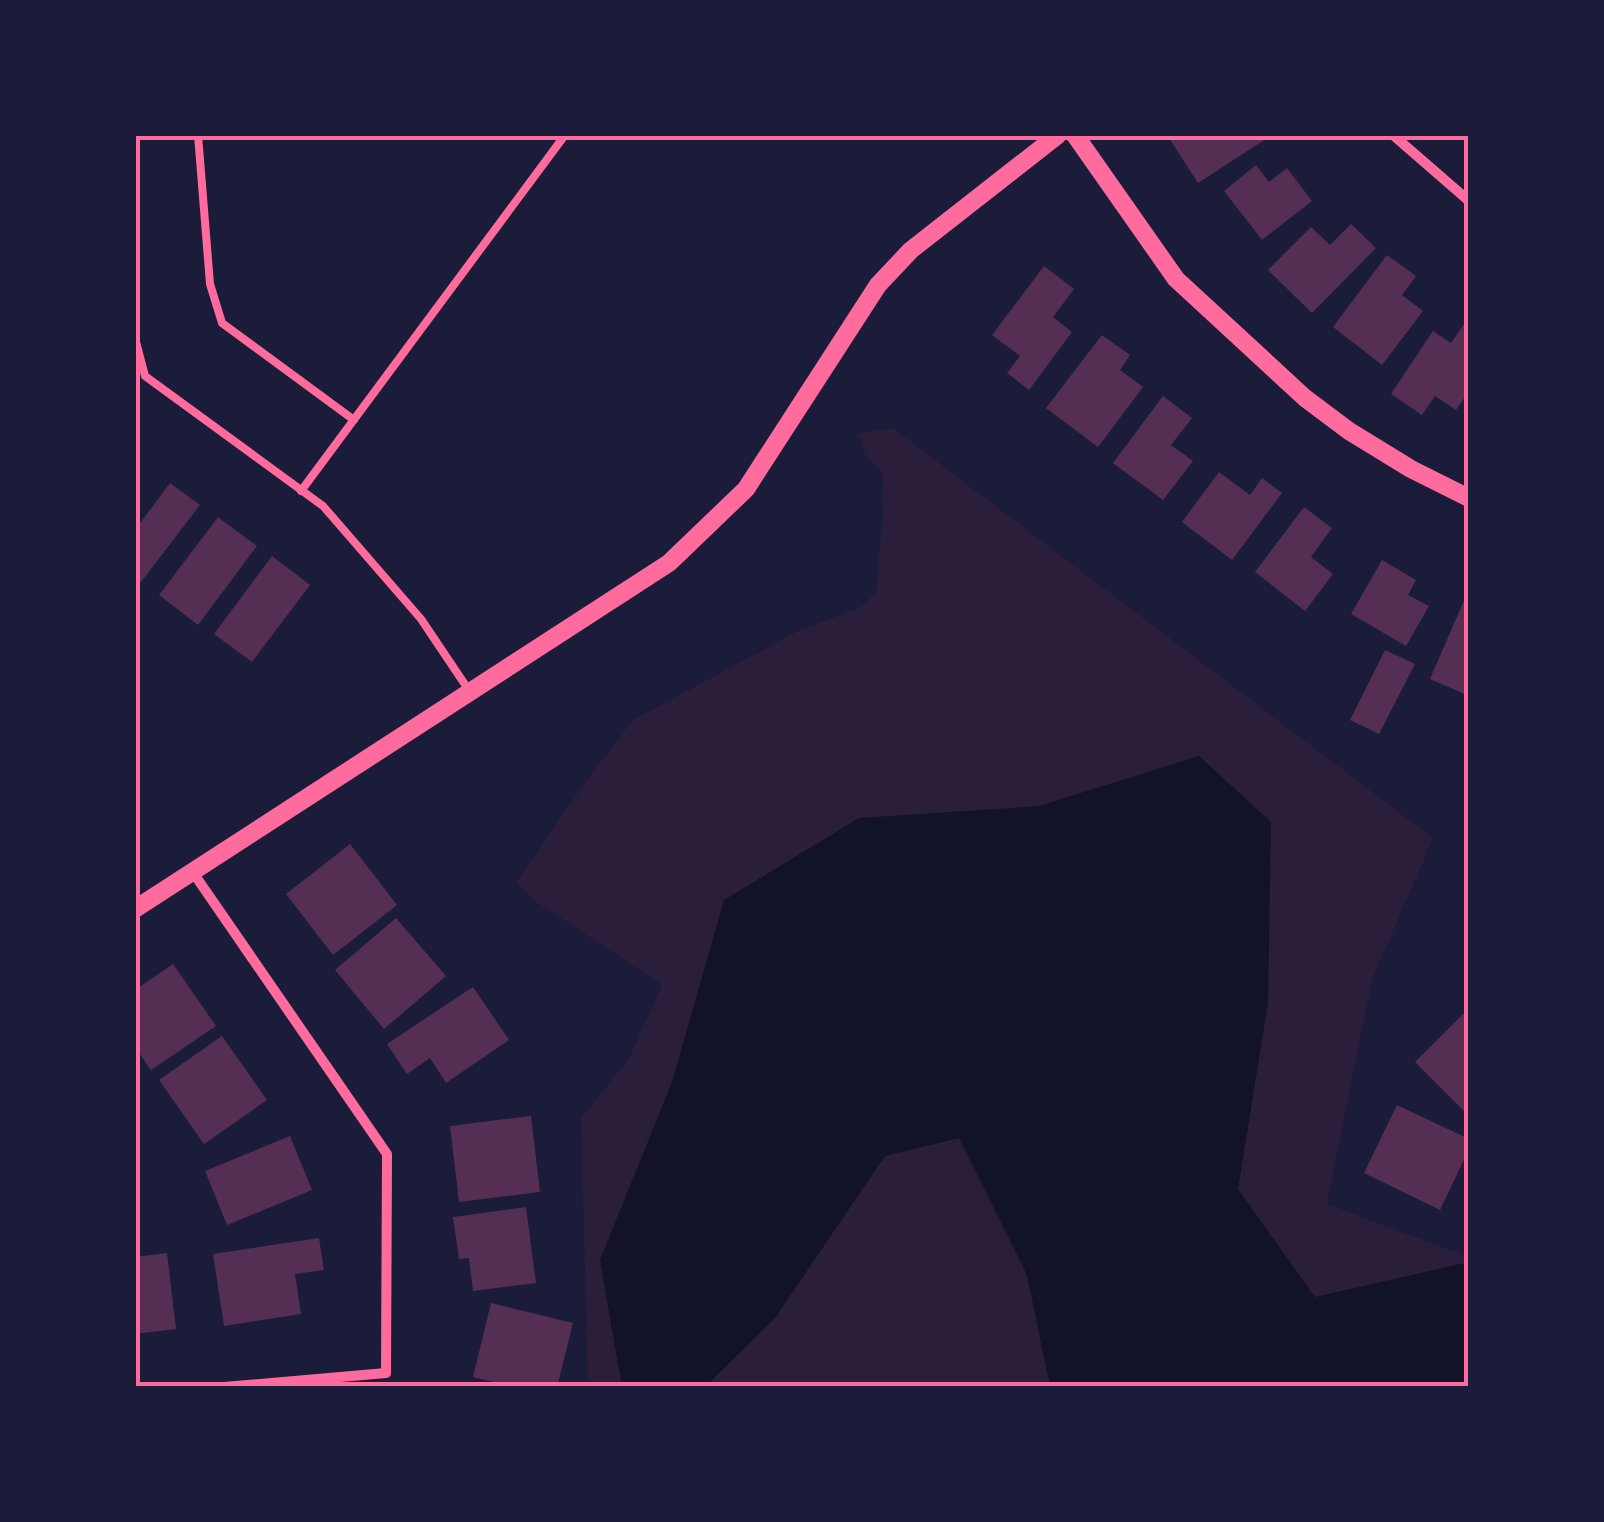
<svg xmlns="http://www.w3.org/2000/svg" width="1604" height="1522" font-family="'PT Sans',sans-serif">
  <rect width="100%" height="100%" fill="#1b1b3a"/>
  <path fill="#2a1e3b" d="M893,428L1433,838L1372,980L1327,1204L1469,1257V1387H588L581,1118L630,1057L662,985L535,901L516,883L583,785L633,720L798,631L859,608L876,593L883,513L882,472L865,454L858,434Z"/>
  <path fill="#12122b" d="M1199,756L1271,822L1268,1003L1238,1189L1315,1297L1469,1262V1387H1053L1048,1377L1027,1275L959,1138L885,1156L775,1318L705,1387H622L600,1260L672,1082L724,900L859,818L1039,806Z"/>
  <g fill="#542f53">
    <path d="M1167,135H1272L1198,183Z"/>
    <path d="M1256,165L1269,182L1287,168L1312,201L1262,240L1224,191Z"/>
    <path d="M1351,224L1376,248L1312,313L1268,270L1311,227L1330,245Z"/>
    <path d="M1387,255L1416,276L1402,295L1423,311L1382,365L1333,327Z"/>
    <path d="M1044,266L1074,289L1053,317L1072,332L1029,390L1007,373L1020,356L992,335Z"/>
    <path d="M1469,317V391L1456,410L1435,396L1422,415L1391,394L1433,331L1451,343Z"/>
    <path d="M1102,335L1130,355L1120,370L1143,387L1098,447L1046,408Z"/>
    <path d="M1163,396L1192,418L1171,445L1193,461L1163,500L1113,463Z"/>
    <path d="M1219,472L1250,495L1262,478L1282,493L1232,560L1182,522Z"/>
    <path d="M170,483L200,505L141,582L135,577V530Z"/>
    <path d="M1304,507L1332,528L1311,557L1333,574L1305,611L1255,572Z"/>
    <path d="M218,517L257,546L198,625L159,595Z"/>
    <path d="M272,556L310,585L252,662L214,634Z"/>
    <path d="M1382,560L1416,580L1408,595L1429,606L1406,646L1351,614Z"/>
    <path d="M1465,598L1469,600V696L1430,679Z"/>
    <path d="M1385,650L1415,664L1379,734L1350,720Z"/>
    <path d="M350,844L397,905L333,955L286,894Z"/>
    <path d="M396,918L446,976L384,1029L335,970Z"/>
    <path d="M173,964L216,1026L151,1070L135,1047V990Z"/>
    <path d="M473,987L509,1040L446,1083L430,1058L407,1074L387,1044Z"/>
    <path d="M1469,1008V1116L1415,1062Z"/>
    <path d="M222,1036L267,1100L204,1144L159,1080Z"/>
    <path d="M1397,1105L1469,1139V1149L1440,1210L1364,1173Z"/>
    <path d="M531,1116L540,1192L459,1202L450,1126Z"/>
    <path d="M290,1136L312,1190L227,1225L205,1171Z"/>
    <path d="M526,1207L536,1283L473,1291L469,1258L459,1259L453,1217Z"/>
    <path d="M319,1238L324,1270L295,1274L301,1314L224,1326L213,1254Z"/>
    <path d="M167,1253L176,1329L135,1334V1257Z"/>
    <path d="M491,1303L573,1323L557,1387H513L473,1377Z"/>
  </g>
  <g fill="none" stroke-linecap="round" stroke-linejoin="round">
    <g stroke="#ff6b9d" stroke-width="8">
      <path d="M198,135L210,284L222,323L354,420"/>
      <path d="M135,338L145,376L323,506L421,619L470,692"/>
      <path d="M301,491L565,135"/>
    </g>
    <g stroke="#ff6b9d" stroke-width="10">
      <path d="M1393,135L1469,201"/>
      <path d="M192,871L387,1154L386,1373L224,1387"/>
    </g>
    <g stroke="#ff6b9d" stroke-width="18">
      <path d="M1075,135L1176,279L1305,398L1349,431L1411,469L1469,498"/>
      <path d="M135,909L669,563L746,489L878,285L911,250L1058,135"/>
    </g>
  </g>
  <rect width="1604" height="1522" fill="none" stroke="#1b1b3a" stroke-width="275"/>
  <rect x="138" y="138" width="1328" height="1246" fill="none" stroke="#ff6b9d" stroke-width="4"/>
</svg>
